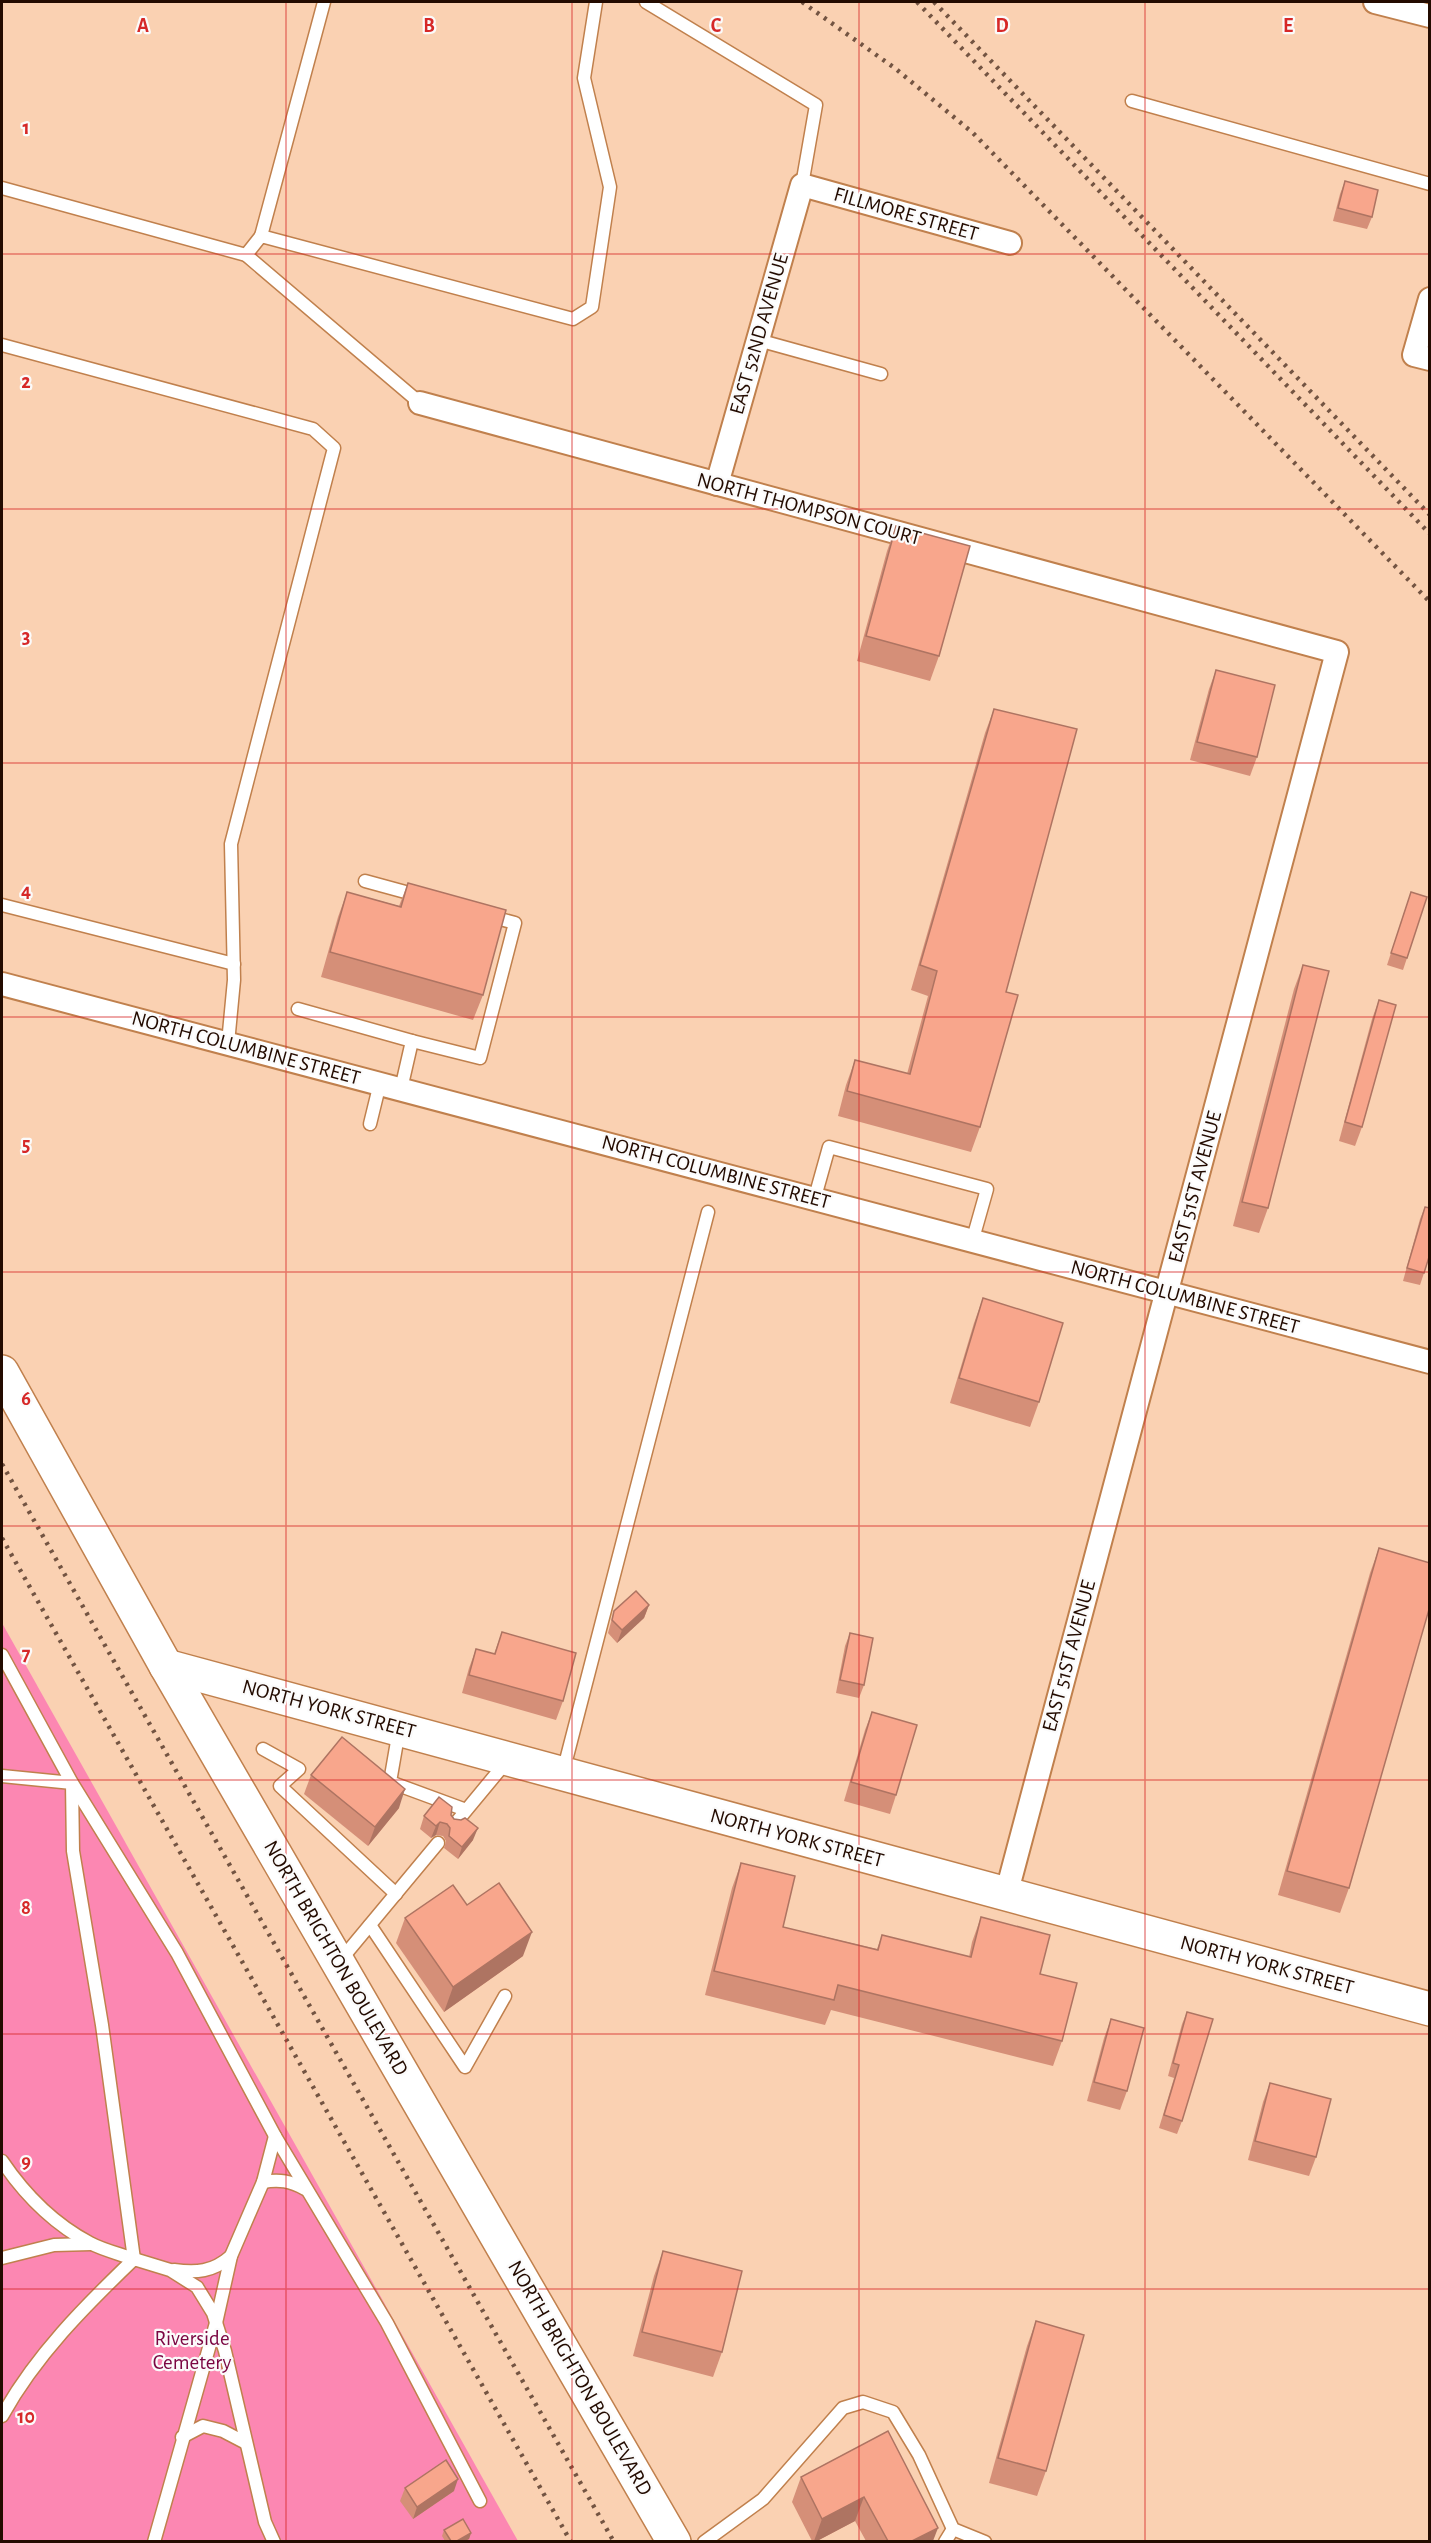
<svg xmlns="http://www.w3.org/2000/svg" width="1431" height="2543" font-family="'Alegreya Sans',sans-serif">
  <rect width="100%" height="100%" fill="#fad1b2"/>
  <path fill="#fc87b2" d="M2,1623L518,2541H2Z"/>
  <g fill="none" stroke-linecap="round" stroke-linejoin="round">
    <defs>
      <g id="lane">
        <path d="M646,2L816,105L802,185"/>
        <path d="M1132,101L1430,184"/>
        <path d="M2,188L246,255L420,403"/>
        <path d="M261,236L324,2"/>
        <path d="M246,255L261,236L573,319L592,307L610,187L584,78L596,2"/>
        <path d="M758,340L881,374"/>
        <path d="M2,345L313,429L334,448L231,844L234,980L228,1043"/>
        <path d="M365,881L420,896"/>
        <path d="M2,905L234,964"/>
        <path d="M298,1009L412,1041L401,1089"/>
        <path d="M412,1041L480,1058L515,923L489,916"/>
        <path d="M370,1124L380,1083"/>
        <path d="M815,1197L829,1147L987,1189L972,1242"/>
        <path d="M2,1655L72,1783L177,1953L275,2136L387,2323L480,2501"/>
        <path d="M399,1730L390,1782L466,1810"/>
        <path d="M263,1749L299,1769L280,1786L396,1894"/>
        <path d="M563,1772L708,1212"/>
        <path d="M2,1776L72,1783L73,1851L102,2025L134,2259C120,2254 103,2250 90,2243C54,2224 25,2195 2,2161"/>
        <path d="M454,1825L507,1761"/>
        <path d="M370,1925L465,2067L505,1996"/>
        <path d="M339,1962L438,1843"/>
        <path d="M263,2182C279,2179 291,2181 305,2189"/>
        <path d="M2,2258L54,2245L91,2244"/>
        <path d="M174,2270C196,2273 213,2272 231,2256"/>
        <path d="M2,2416C36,2355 84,2307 134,2259L170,2270L197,2287L213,2313L225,2351L265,2522L274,2542"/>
        <path d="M182,2437L203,2426L223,2431L246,2443"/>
        <path d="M154,2542L216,2323L231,2256L263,2182L275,2136"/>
        <path d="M704,2542L763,2499L843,2408L863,2402L893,2412L919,2455L953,2529L985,2542"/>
        <path d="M945,2542L953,2529"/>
      </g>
      <g id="street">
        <path d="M1375,2L1430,16"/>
        <path d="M1430,299L1414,355L1430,359"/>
        <path d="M420,403L1337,652L1006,1895"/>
        <path d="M717,484L802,185L1010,243"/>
        <path d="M2,984L1430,1362"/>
      </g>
      <g id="secondary">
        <path d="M2,1372L166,1666L674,2542"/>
        <path d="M166,1666L1430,2009"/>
      </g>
    </defs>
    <use href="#lane" stroke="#c0804d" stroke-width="15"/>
    <use href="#street" stroke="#c0804d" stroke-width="26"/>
    <use href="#secondary" stroke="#c0804d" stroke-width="36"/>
    <use href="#lane" stroke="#fff" stroke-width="12"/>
    <use href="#street" stroke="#fff" stroke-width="22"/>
    <use href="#secondary" stroke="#fff" stroke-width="33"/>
    <g stroke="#735442" stroke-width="4.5" stroke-dasharray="3 6" stroke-linecap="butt">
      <path d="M802,2L896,69L973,133L1430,602"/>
      <path d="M917,2L1430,534"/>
      <path d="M934,2L1430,515"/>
      <path d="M2,1464L614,2542"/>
      <path d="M2,1538L571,2542"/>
    </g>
  </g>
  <g fill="#d58f78">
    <path d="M1345,181L1372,217L1367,229L1333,221L1340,194Z"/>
    <path d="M896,526L939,656L930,681L857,661L887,551Z"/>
    <path d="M1216,670L1257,757L1250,776L1190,760L1209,689Z"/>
    <path d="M994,709L1006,992L980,1127L971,1152L838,1116L846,1085L855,1060L907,1074L928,996L911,990L985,733Z"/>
    <path d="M408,883L483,995L473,1020L321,977L338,917L347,892L399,906Z"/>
    <path d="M1411,892L1407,958L1403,970L1387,965Z"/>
    <path d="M1303,965L1268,1208L1259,1233L1233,1226L1294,989Z"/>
    <path d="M1379,1000L1362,1127L1355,1146L1339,1141L1372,1019Z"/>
    <path d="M1425,1207L1424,1273L1420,1285L1403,1281L1420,1219Z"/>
    <path d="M983,1298L1039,1402L1030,1427L950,1403L974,1323Z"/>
    <path d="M1379,1548L1349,1888L1340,1913L1278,1895L1370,1573Z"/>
    <path d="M649,1605L644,1618L617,1643L608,1633L614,1611Z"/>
    <path d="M502,1632L563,1701L556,1720L462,1693L469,1668L476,1649L494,1654Z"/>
    <path d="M850,1633L864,1685L859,1698L836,1693L845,1646Z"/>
    <path d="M872,1712L896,1795L890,1814L844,1801L865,1730Z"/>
    <path d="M311,1775L399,1808L368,1846L304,1794Z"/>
    <path d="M451,1815L473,1840L458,1859L444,1848L446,1841L443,1836L436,1835L431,1838L420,1829L424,1816Z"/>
    <path d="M741,1863L783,1927L877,1949L882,1935L969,1957L972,1942L981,1917L1040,1974L1062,2041L1053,2066L831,2010L825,2025L705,1995L732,1888Z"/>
    <path d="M467,1905L523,1956L444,2012L396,1943L405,1918Z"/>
    <path d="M1187,2012L1182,2121L1177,2134L1159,2128L1174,2078L1168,2076L1182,2024Z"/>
    <path d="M1111,2019L1127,2091L1120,2110L1087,2101L1104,2038Z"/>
    <path d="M1270,2083L1316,2157L1309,2176L1248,2160L1263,2102Z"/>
    <path d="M663,2251L722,2352L713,2377L633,2356L654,2276Z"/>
    <path d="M1036,2321L1046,2471L1037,2496L989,2483L1027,2346Z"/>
    <path d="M888,2431L933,2541H866L855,2521L817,2541H812L792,2502L801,2477Z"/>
    <path d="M405,2488L454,2491L413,2519L400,2501Z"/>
    <path d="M444,2530L471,2533L469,2539L465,2541H445L442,2536Z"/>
  </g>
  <g fill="#ae7462">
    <path d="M649,1605L644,1618L617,1643L622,1630Z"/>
    <path d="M405,1789L399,1808L368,1846L375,1827Z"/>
    <path d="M440,1822L436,1835L431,1838L436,1826Z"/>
    <path d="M478,1828L473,1840L458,1859L462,1847Z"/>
    <path d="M532,1932L523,1956L444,2012L453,1987Z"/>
    <path d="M458,2479L454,2491L413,2519L417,2507Z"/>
    <path d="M864,2497L855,2521L817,2541H814L822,2519Z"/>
    <path d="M938,2528L933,2541H912Z"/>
    <path d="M471,2533L469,2539L465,2541H457Z"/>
  </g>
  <g fill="#f8a68c" stroke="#ae7462" stroke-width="1.5">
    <path d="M1345,181L1378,190L1372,217L1338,208Z"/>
    <path d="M896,526L970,546L939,656L866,636Z"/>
    <path d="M1216,670L1275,685L1257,757L1197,742Z"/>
    <path d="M994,709L1077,729L1006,992L1018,995L980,1127L847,1091L855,1060L910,1074L937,971L920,965Z"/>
    <path d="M408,883L506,910L483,995L330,952L347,892L401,907Z"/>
    <path d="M1411,892L1427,897L1407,958L1391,953Z"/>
    <path d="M1303,965L1329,971L1268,1208L1242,1202Z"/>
    <path d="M1379,1000L1396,1005L1362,1127L1345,1122Z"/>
    <path d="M1425,1207L1430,1208V1254L1424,1273L1407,1268Z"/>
    <path d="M983,1298L1063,1323L1039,1402L959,1378Z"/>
    <path d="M1379,1548L1430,1563V1606L1349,1888L1287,1871Z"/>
    <path d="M636,1591L649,1605L622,1630L612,1620L614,1611Z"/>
    <path d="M502,1632L576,1653L563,1701L469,1675L476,1649L495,1654Z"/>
    <path d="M850,1633L873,1638L864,1685L840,1680Z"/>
    <path d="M872,1712L917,1725L896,1795L851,1782Z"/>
    <path d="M342,1737L405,1789L375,1827L311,1775Z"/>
    <path d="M439,1797L452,1807L451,1815L454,1819L461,1820L465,1818L478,1828L462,1847L449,1836L450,1828L447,1824L440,1822L436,1826L424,1816Z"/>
    <path d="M741,1863L795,1876L783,1927L878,1950L882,1935L971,1957L981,1917L1050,1935L1040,1974L1077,1983L1062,2041L838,1985L834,2000L714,1971Z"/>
    <path d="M499,1883L532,1932L453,1987L405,1918L453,1885L467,1905Z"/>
    <path d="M1187,2012L1213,2019L1182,2121L1164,2115L1179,2065L1173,2063Z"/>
    <path d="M1111,2019L1144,2028L1127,2091L1094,2082Z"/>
    <path d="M1270,2083L1331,2099L1316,2157L1255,2141Z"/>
    <path d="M663,2251L742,2271L722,2352L642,2332Z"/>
    <path d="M1036,2321L1084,2335L1046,2471L998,2458Z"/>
    <path d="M888,2431L938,2528L912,2541H888L864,2497L822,2519L801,2477Z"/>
    <path d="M446,2460L458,2479L417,2507L405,2488Z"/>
    <path d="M463,2519L471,2533L457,2541H451L444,2530Z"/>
  </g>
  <path fill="none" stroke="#d62828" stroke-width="1.5" stroke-opacity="0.55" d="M286,2V2542M572,2V2542M859,2V2542M1145,2V2542M2,254H1430M2,509H1430M2,763H1430M2,1017H1430M2,1272H1430M2,1526H1430M2,1780H1430M2,2034H1430M2,2289H1430"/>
  <g text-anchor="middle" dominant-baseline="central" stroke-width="4.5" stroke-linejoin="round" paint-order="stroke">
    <g font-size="21" fill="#230b00" stroke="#fbfbfb">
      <text transform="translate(906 214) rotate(16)">FILLMORE STREET</text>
      <text transform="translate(759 334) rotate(-74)">EAST 52ND AVENUE</text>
      <text transform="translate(809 509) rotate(15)">NORTH THOMPSON COURT</text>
      <text transform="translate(246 1048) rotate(15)">NORTH COLUMBINE STREET</text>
      <text transform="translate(716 1172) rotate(15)">NORTH COLUMBINE STREET</text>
      <text transform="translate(1195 1187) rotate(-75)">EAST 51ST AVENUE</text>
      <text transform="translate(1185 1297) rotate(15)">NORTH COLUMBINE STREET</text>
      <text transform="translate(1069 1656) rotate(-75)">EAST 51ST AVENUE</text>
      <text transform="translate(329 1709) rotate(15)">NORTH YORK STREET</text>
      <text transform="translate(797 1838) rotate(15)">NORTH YORK STREET</text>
      <text transform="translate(336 1958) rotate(60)">NORTH BRIGHTON BOULEVARD</text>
      <text transform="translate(1267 1965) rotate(15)">NORTH YORK STREET</text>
      <text transform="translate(580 2378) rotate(60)">NORTH BRIGHTON BOULEVARD</text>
    </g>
    <g font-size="21" fill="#7a0642" stroke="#fbfbfb">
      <text x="192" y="2338">Riverside<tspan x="192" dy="24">Cemetery</tspan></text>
    </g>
  </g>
  <g font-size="20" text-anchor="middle" font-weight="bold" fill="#d62828" stroke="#fbfbfb" stroke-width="4.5" stroke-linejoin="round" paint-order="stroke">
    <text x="143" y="32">A</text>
    <text x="429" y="32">B</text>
    <text x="716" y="32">C</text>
    <text x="1002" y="32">D</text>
    <text x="1288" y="32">E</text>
    <text x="26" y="134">1</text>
    <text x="26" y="388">2</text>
    <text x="26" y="643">3</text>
    <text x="26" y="897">4</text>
    <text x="26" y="1151">5</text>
    <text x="26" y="1405">6</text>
    <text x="26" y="1660">7</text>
    <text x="26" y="1914">8</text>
    <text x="26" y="2168">9</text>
    <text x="26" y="2423">10</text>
  </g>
  <rect width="1431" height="2543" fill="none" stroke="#230b00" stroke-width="6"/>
</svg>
